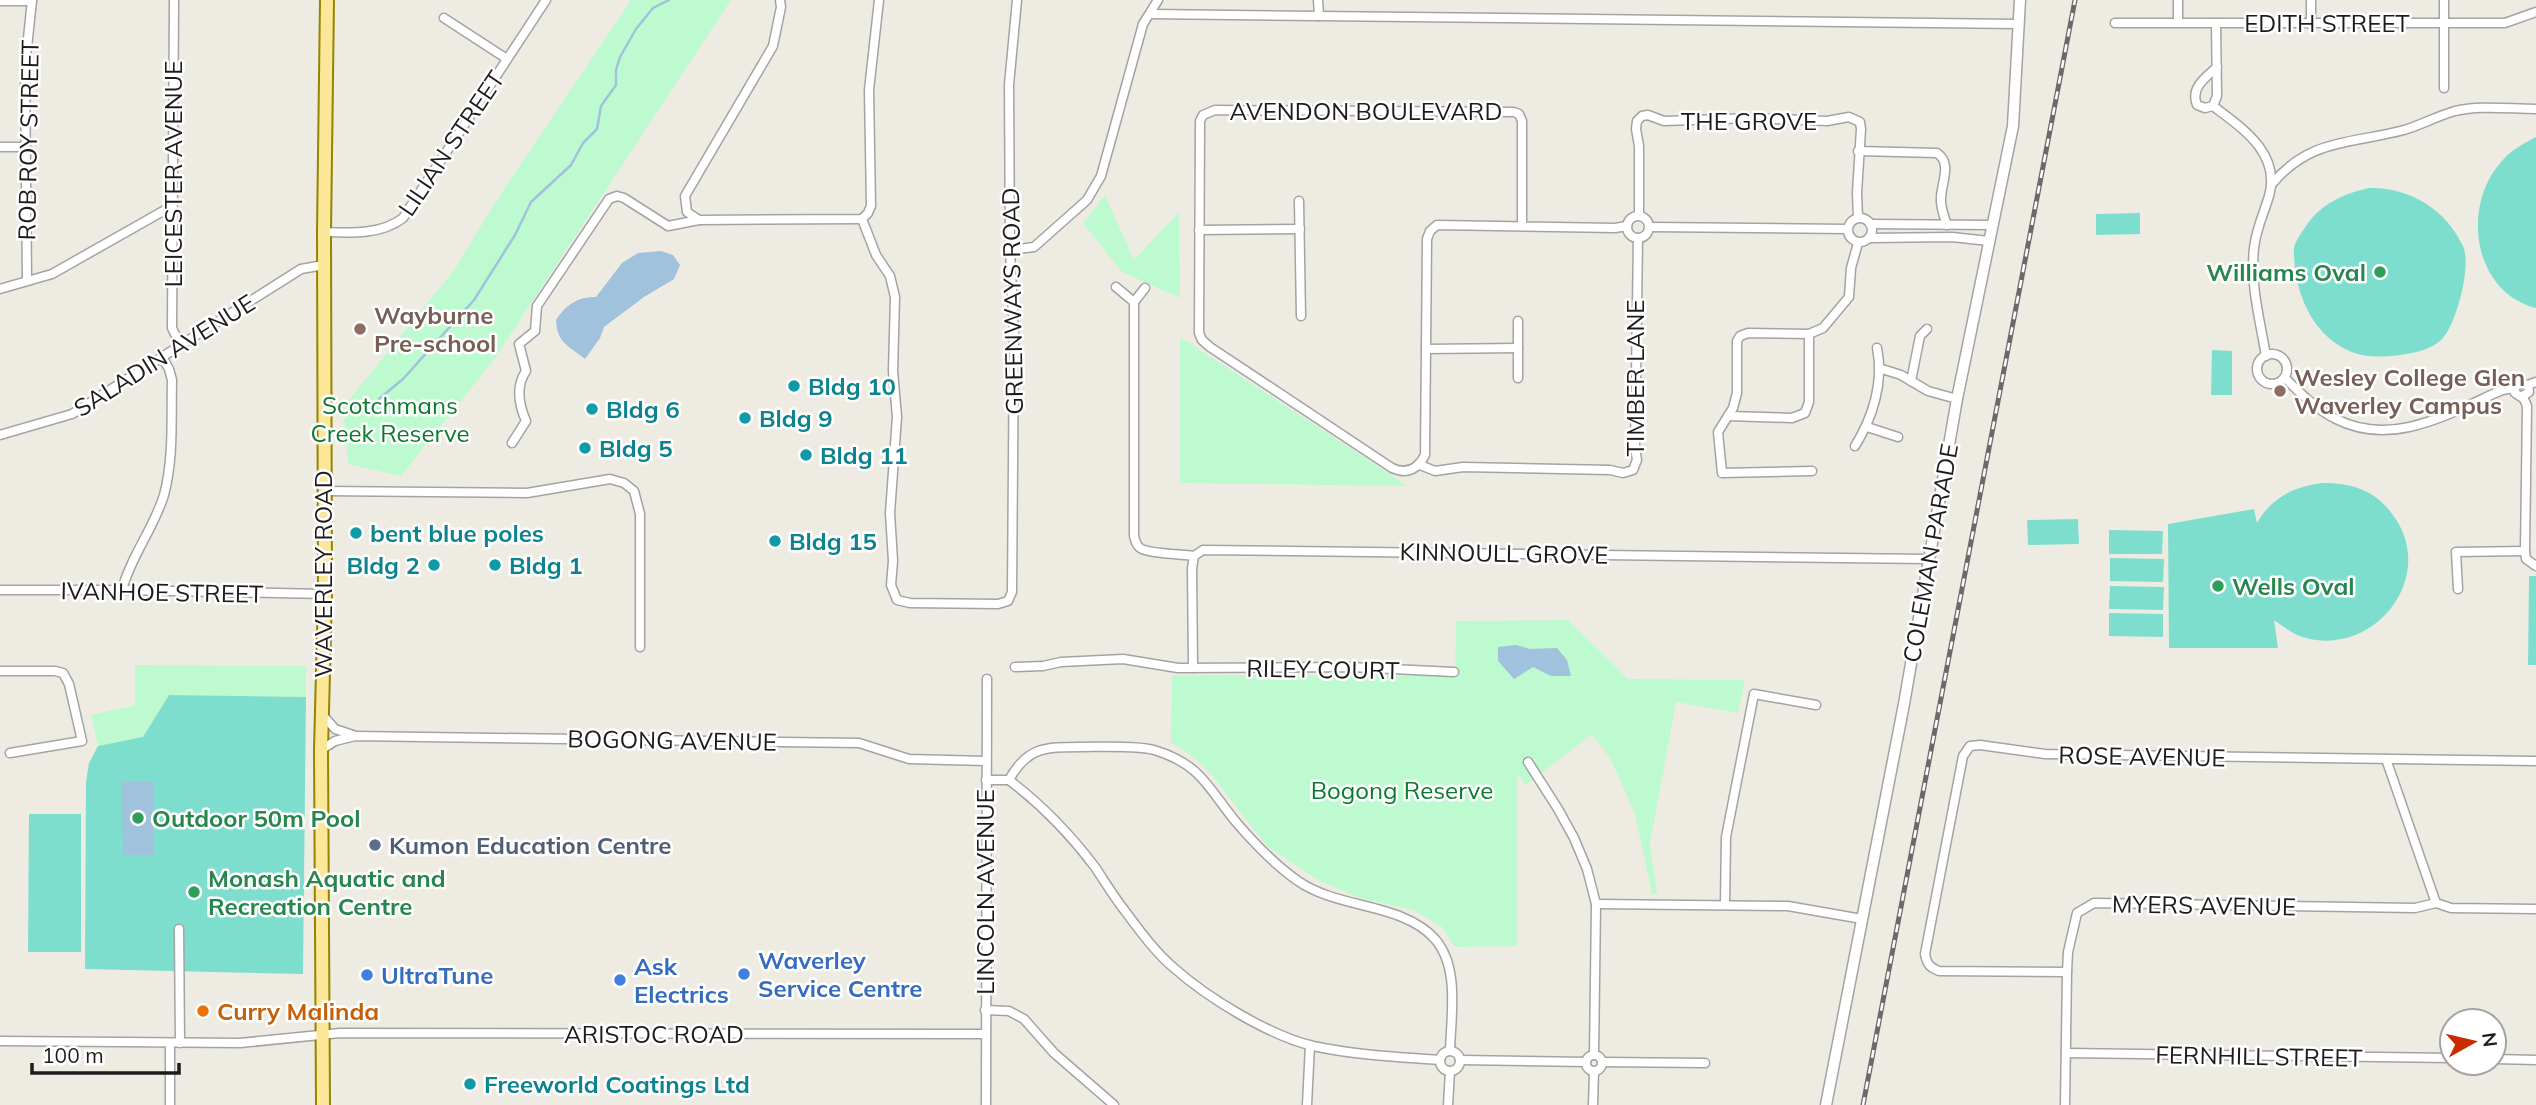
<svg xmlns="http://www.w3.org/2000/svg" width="2536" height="1105" font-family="Mulish,sans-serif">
  <rect width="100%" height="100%" fill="#eeece2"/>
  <g fill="#bdfacf">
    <path d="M631,0H731L495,358L401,476L348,464L343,407L455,269L496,201Z"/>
    <path d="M1105,195L1134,260L1179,212L1180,298L1122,272L1083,223Z"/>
    <path d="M1180,337L1408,486L1180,483Z"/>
    <path d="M1568,620L1628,679L1745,680L1738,713L1676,702L1650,843L1657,894H1652L1635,814L1610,758L1592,734L1526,785L1517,773V946L1455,947L1442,927L1414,910L1360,898L1318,880L1267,846L1211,774L1194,757L1171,743L1172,675L1455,676L1456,621Z"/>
    <path d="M135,665L306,666V697L169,695L143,737L98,746L91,715L135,705Z"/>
  </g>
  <g fill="#7edece">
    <path d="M2536,137V308C2473,292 2461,207 2501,162C2510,151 2524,143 2536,137Z"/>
    <path d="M2369,188C2409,187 2446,209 2463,246C2472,265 2456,328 2440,341C2434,346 2423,351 2416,352C2399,356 2375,359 2358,354C2320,343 2300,306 2295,269C2295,263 2293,254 2294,248C2295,242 2300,235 2304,229C2319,205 2342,194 2369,188Z"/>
    <path d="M2140,213V234L2096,235V214Z"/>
    <path d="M2212,350L2232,351V395H2211Z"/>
    <path d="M2322,483C2354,483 2377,491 2395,518C2436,578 2375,656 2306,638C2294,635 2284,627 2274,620L2278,648H2169L2168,524L2254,509L2257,523C2272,497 2293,487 2322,483Z"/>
    <path d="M2078,519L2079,544L2028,545L2027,520Z"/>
    <path d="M2109,530L2163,531L2162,554H2109Z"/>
    <path d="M2110,558L2164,559L2163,582L2110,581Z"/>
    <path d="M2529,576H2536V665H2528Z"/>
    <path d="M2110,586L2164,587L2163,610L2109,609Z"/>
    <path d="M2109,613L2163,614V637L2109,636Z"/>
    <path d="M169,695L306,697L303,974L85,969L86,782L89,763L98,746L143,737Z"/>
    <path d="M29,814H81V952H28Z"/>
  </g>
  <g fill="#a1c2dc">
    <path d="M661,251L673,255L680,265L674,279L644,297L604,327L600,338L585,359C568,345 557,343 556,320C565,305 579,296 596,297L622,263L638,253Z"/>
    <path d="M1516,645L1530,649L1557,648L1567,660L1571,676H1551L1533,667L1514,679L1498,661V647Z"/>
    <path d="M122,782H153V855H123Z"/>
  </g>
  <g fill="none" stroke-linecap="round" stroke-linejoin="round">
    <path stroke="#a1c2dc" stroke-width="2.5" d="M373,404L403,379L474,300L515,235L531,202L571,165L583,143L597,129L601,106L616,85V70L620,57L636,29L653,8L669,0"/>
    <defs>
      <g id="minor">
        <path d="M174,0L172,328L181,346"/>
        <path d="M780,0L781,7L773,46L685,196L687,212L699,220L862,219L868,213L871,206L869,90L879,0"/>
        <path d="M1318,0L1319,16"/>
        <path d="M2311,0V24"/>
        <path d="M0,1H32"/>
        <path d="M1150,14L2019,24"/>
        <path d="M444,18L507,59"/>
        <path d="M2178,22V0"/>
        <path d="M2115,23H2505L2536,12"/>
        <path d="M2217,67C2205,78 2190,88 2197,105L2205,108L2213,106C2242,128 2281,153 2269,196C2264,213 2256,229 2254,248C2250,285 2260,320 2266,356"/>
        <path d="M2444,88V0"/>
        <path d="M2213,106L2217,96L2216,23"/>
        <path d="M0,147H24"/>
        <path d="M1858,151L1937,153C1952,163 1942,181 1941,197C1940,207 1944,216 1947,225"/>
        <path d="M2272,184C2310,138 2352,144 2404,130C2421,125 2437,116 2455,111C2480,105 2510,109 2536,109"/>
        <path d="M1299,201L1301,316"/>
        <path d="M1639,215V146L1636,129L1637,121L1642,116L1648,115L1664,121L1751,118L1827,121L1849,117L1860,122L1861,129L1857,193L1858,218"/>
        <circle cx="1638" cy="227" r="11"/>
        <circle cx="1860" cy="230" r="12"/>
        <path d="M862,219L876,255L890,276L895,297L893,371L897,417L890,513L893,561L891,585L897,600L910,603L998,604L1008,601L1012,592L1014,335L1010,250L1009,85L1017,0"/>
        <path d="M1870,224L1992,225"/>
        <path d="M1522,226V121L1519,114L1514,112L1215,110L1203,115L1200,121L1199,333L1202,340L1210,347L1392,468C1407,475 1418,469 1425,455L1427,239L1430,231L1437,225L1615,228L1627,226"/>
        <path d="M1650,227L1847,229"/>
        <path d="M1199,230L1300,229"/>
        <path d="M324,232C350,233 381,235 403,218L546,0"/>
        <path d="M1869,238L1952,237L1989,241"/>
        <path d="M1010,250L1034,247L1087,200L1101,176L1143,24L1158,0"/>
        <path d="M27,280L25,67L32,0"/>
        <path d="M1116,287L1134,302L1145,288"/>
        <path d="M0,289L52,274L172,206"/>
        <path d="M1134,302V536C1135,540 1136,544 1139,547C1145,554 1183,554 1194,556"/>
        <path d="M1426,349L1518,348"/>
        <circle cx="2272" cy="369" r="15"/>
        <path d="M1882,369L1901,375L1928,391L1957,399"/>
        <path d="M1518,378V321"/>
        <path d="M2285,378C2300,393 2316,409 2336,419C2393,448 2450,413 2502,390L2515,388"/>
        <path d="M1911,381L1920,336L1927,329"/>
        <path d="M2528,385L2529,392L2521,397L2515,393V388L2519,383L2528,385L2536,382"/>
        <path d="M2523,397L2527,406L2525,551L2526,559L2536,566"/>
        <path d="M1728,416L1792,418L1805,413L1809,402V334"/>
        <path d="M1867,427L1898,437"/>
        <path d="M0,435L72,414L301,269L324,265"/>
        <path d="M512,443L526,421C519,405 515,387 526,371L519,344L535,331L537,306L609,199L617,196L624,198L668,226L699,220"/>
        <path d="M1855,446C1873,417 1884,382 1877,348"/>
        <path d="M1420,465L1435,471L1463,467L1610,470L1623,473L1633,470L1637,460L1635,447L1638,238"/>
        <path d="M1812,471L1722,473L1718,432L1733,408L1737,393V341L1740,336L1748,333L1809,334L1823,328L1849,297L1851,268L1858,243"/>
        <path d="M324,491L527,493L610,479L624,483L634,491L640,514V647"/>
        <path d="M2458,589L2456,552L2525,551"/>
        <path d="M0,590H122L325,594"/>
        <path d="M122,590C131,556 154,528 164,495C174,458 171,417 172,380L169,369L162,357"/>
        <path d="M1015,667L1043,666L1061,662L1123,659L1178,668L1351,667L1454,672"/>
        <path d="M1193,668L1192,568L1194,556L1203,550L1928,559"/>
        <path d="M0,671H55L63,673L69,684L82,741L10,753"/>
        <path d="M322,714L335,729L353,735"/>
        <path d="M321,750L335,741L355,736L859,743L909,759L986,761"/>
        <path d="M2386,759L2436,903"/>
        <path d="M2536,761L2045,754L1980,745L1970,746L1963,756L1925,954C1927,964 1929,967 1939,971L2067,972L2068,952L2077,913L2094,903L2415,908L2436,903L2451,908L2536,909"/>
        <path d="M1528,762L1558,809L1574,838L1587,869L1596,904L1594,1055"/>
        <path d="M986,780H1009C1027,747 1045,747 1080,747C1099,747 1137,745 1154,750C1201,764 1208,788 1236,822C1254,843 1275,865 1298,881C1338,909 1402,903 1434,938C1460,966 1451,1015 1450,1051"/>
        <path d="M1009,780C1042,805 1070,834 1095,867C1105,882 1114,897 1125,911C1140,931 1155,952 1174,968C1208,998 1268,1035 1313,1046C1355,1055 1397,1057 1440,1060"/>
        <path d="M1596,904L1788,906L1862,919"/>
        <path d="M1725,904L1726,837L1754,694L1816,705"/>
        <path d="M179,929L180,1043"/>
        <path d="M985,1010L1009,1011L1024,1019L1054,1053L1114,1105"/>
        <path d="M0,1041L240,1043L340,1033L985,1034"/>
        <path d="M170,1043V1105"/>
        <circle cx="1450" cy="1061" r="10"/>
        <path d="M2066,1053L2452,1058"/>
        <circle cx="1594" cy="1063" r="8"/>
        <path d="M2494,1059L2536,1060"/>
        <path d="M1460,1060L1586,1062"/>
        <path d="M1602,1062L1705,1063"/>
        <path d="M986,1105L987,679"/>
        <path d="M1307,1105L1310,1045"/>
        <path d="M1448,1105L1450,1071"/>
        <path d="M1593,1105L1594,1072"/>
        <path d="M2065,1105L2067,972"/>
      </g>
      <path id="tertiary" d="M1826,1105L1904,704L1957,399L2013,126L2020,0"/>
      <path id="primary" d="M323,1105L321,750L325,594L324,232L327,0"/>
    </defs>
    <use href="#minor" stroke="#a3a3a3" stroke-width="11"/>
    <use href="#tertiary" stroke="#a3a3a3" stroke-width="13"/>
    <use href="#primary" stroke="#948400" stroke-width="16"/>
    <use href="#minor" stroke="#fff" stroke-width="8"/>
    <use href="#tertiary" stroke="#fff" stroke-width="10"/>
    <use href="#primary" stroke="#fce798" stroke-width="12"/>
    <defs>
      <path id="rail" d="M1863,1105L2075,0"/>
    </defs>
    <use href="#rail" stroke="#6a6a6a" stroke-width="5"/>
    <use href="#rail" stroke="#fff" stroke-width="2.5" stroke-dasharray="8" stroke-linecap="butt"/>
  </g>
  <g fill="#2e9e5b" stroke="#fff" stroke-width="2.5">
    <circle cx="2380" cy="272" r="7"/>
    <circle cx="2218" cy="586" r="7"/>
    <circle cx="138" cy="818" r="7"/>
    <circle cx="194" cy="892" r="7"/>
  </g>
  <g fill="#8d6e63" stroke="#fff" stroke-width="2.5">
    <circle cx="360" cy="329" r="7"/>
    <circle cx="2280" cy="391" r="7"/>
  </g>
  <g fill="#0f9aa8" stroke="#fff" stroke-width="2.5">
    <circle cx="794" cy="386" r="7"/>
    <circle cx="592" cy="409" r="7"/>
    <circle cx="745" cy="418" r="7"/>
    <circle cx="585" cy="448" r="7"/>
    <circle cx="806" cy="455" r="7"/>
    <circle cx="356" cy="533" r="7"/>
    <circle cx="775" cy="541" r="7"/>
    <circle cx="434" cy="565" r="7"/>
    <circle cx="495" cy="565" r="7"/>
    <circle cx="470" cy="1084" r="7"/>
  </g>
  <circle fill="#5c6f8a" stroke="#fff" stroke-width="2.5" cx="375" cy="845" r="7"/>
  <g fill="#3f7fe0" stroke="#fff" stroke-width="2.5">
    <circle cx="744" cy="974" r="7"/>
    <circle cx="367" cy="975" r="7"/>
    <circle cx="620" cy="980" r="7"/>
  </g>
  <circle fill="#e8710a" stroke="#fff" stroke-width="2.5" cx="203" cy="1011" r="7"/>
  <g text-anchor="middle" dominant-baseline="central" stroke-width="5" stroke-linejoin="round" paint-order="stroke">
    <g font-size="24" fill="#1c1c1c" stroke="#fff">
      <text x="2327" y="23">EDITH STREET</text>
      <text x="1366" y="111">AVENDON BOULEVARD</text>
      <text x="1749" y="121">THE GROVE</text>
      <text transform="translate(28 140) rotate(-89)">ROB ROY STREET</text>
      <text transform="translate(451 143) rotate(-56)">LILIAN STREET</text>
      <text transform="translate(173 174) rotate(-90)">LEICESTER AVENUE</text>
      <text transform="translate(1012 301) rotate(-91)">GREENWAYS ROAD</text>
      <text transform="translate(164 355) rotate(-32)">SALADIN AVENUE</text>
      <text transform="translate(1635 378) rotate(-90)">TIMBER LANE</text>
      <text transform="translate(1504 553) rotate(1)">KINNOULL GROVE</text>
      <text transform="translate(1930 553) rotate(-80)">COLEMAN PARADE</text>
      <text transform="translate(323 574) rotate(-90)">WAVERLEY ROAD</text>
      <text transform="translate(162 592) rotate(1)">IVANHOE STREET</text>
      <text transform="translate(1323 669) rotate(1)">RILEY COURT</text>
      <text transform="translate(672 740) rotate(1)">BOGONG AVENUE</text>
      <text transform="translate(2142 756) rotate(1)">ROSE AVENUE</text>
      <text transform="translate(985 892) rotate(-90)">LINCOLN AVENUE</text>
      <text transform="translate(2204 905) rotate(1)">MYERS AVENUE</text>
      <text x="654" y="1034">ARISTOC ROAD</text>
      <text transform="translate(2259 1056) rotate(1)">FERNHILL STREET</text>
    </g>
    <g font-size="24" font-weight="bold" fill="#27864d" stroke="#fff" text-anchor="start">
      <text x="2366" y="272" text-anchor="end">Williams Oval</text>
      <text x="2232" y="586">Wells Oval</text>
      <text x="152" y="818">Outdoor 50m Pool</text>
      <text x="208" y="878">Monash Aquatic and<tspan x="208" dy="28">Recreation Centre</tspan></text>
    </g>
    <g font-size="24" font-weight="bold" fill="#785e54" stroke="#fff" text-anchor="start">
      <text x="374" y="315">Wayburne<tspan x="374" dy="28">Pre-school</tspan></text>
      <text x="2294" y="377">Wesley College Glen<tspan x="2294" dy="28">Waverley Campus</tspan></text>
    </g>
    <g font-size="24" font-weight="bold" fill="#0d838f" stroke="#fff" text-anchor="start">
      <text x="808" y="386">Bldg 10</text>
      <text x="606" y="409">Bldg 6</text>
      <text x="759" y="418">Bldg 9</text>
      <text x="599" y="448">Bldg 5</text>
      <text x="820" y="455">Bldg 11</text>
      <text x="370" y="533">bent blue poles</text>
      <text x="789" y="541">Bldg 15</text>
      <text x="420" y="565" text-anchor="end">Bldg 2</text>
      <text x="509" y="565">Bldg 1</text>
      <text x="484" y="1084">Freeworld Coatings Ltd</text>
    </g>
    <g font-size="24" fill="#0a7a2c" stroke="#fff">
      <text x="390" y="405">Scotchmans<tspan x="390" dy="28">Creek Reserve</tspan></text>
      <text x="1402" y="790">Bogong Reserve</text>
    </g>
    <g font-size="24" font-weight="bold" fill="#4e5e75" stroke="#fff" text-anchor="start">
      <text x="389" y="845">Kumon Education Centre</text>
    </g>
    <g font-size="24" font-weight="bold" fill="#366cbe" stroke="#fff" text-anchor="start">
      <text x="758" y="960">Waverley<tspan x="758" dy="28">Service Centre</tspan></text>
      <text x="634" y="966">Ask<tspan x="634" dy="28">Electrics</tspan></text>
      <text x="381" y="975">UltraTune</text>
    </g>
    <g font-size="24" font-weight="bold" fill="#c56008" stroke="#fff" text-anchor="start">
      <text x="217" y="1011">Curry Malinda</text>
    </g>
  </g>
  <g transform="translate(2473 1042) rotate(82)"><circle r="33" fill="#ffffff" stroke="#a4a4a4" stroke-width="2"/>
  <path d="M0-5L12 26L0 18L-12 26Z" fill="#c82c00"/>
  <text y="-10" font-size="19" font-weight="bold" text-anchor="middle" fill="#1c1c1c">N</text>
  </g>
  <path d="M32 1063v10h147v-10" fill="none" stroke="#1c1c1c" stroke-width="3.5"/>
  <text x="42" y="1063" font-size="21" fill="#1c1c1c" stroke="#ffffff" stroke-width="5" paint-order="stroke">100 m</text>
</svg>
